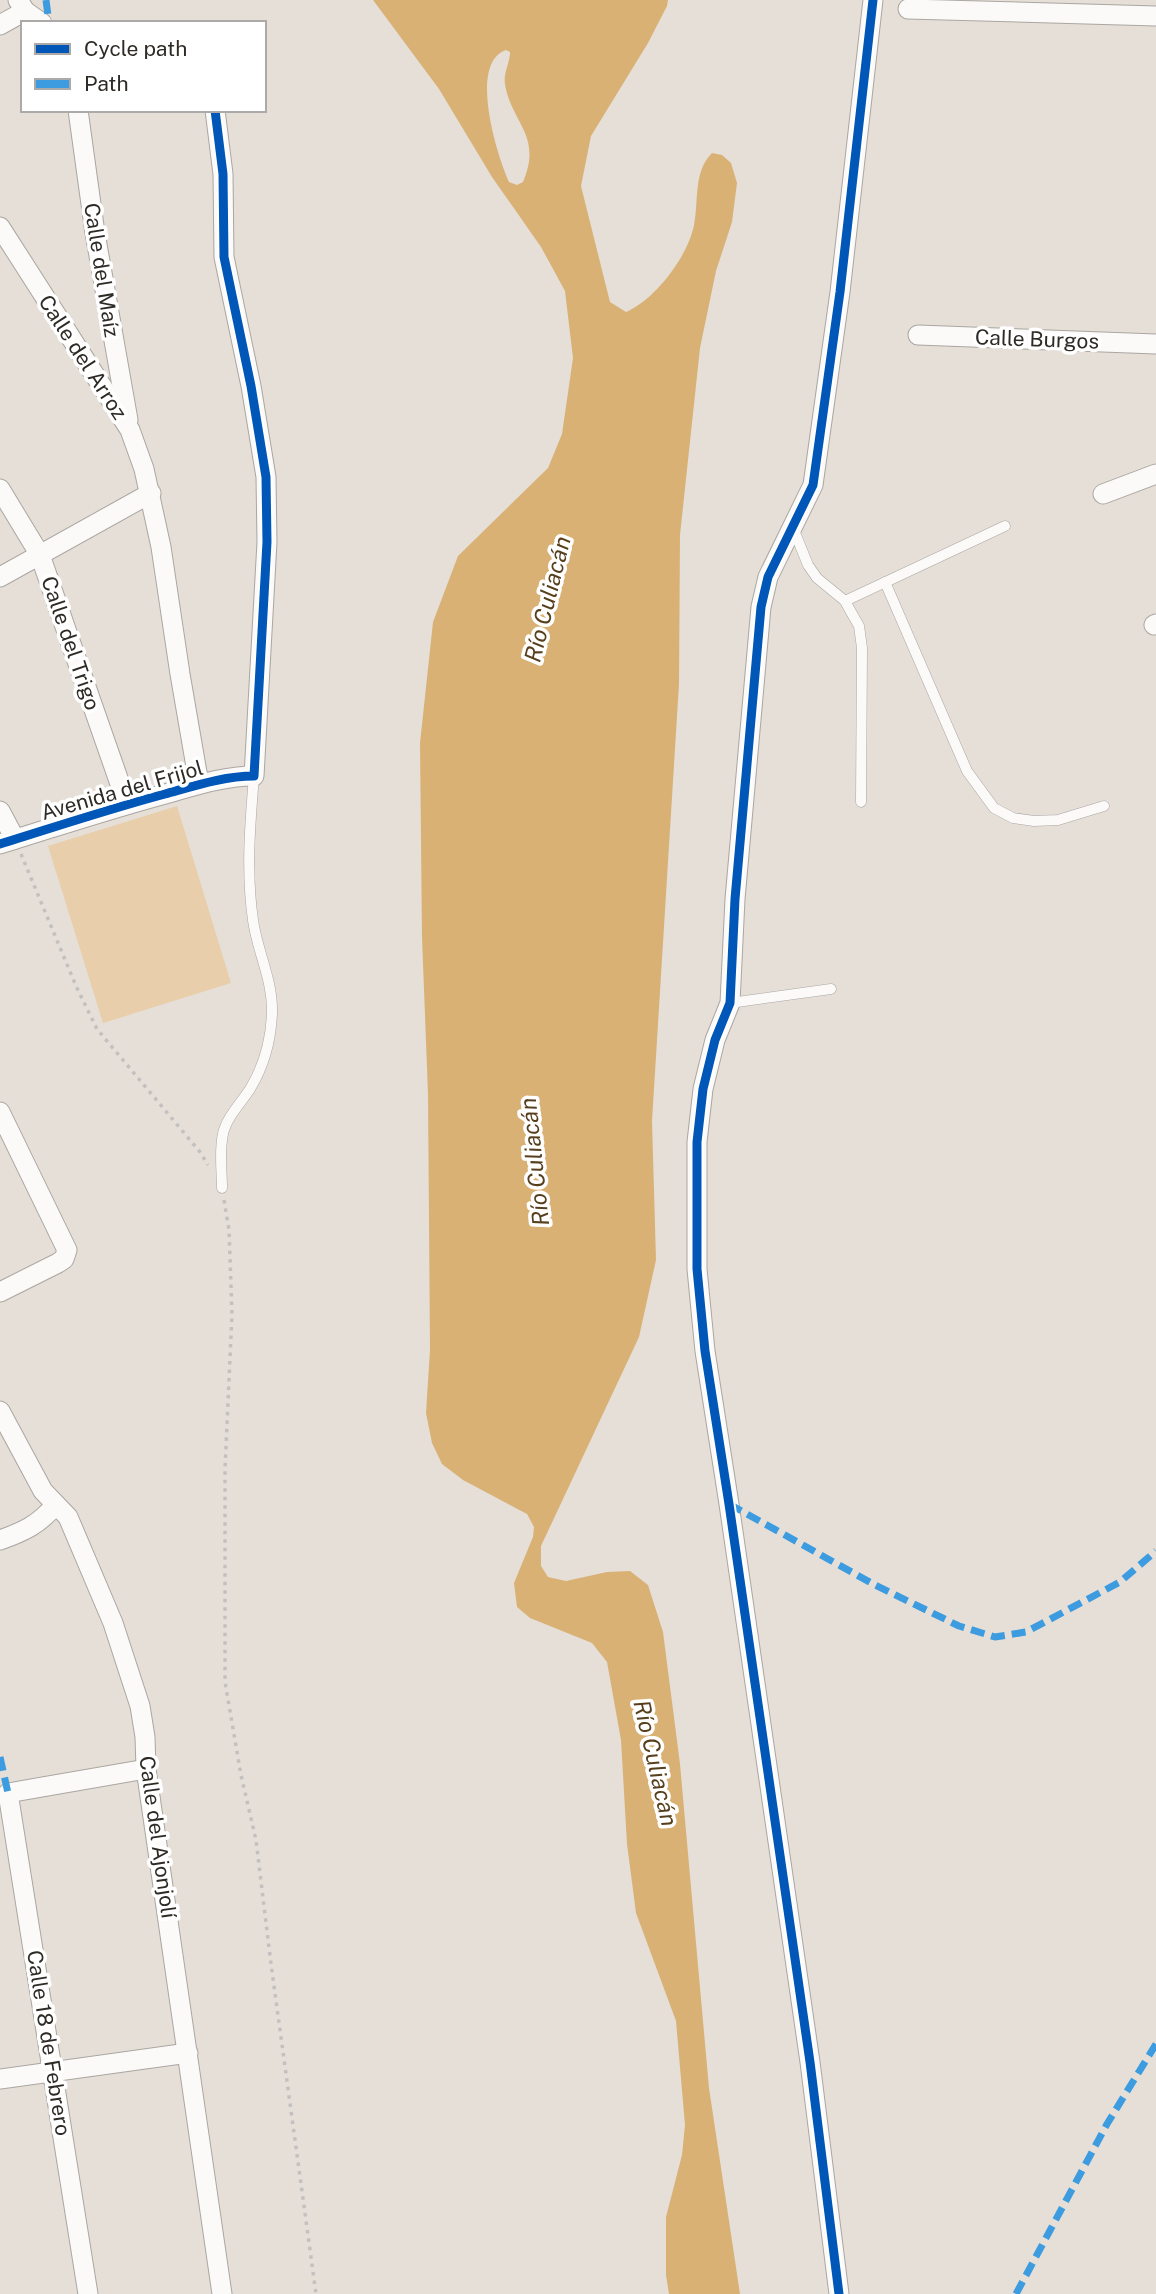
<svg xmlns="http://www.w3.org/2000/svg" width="1156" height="2294" font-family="'Public Sans',sans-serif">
  <rect width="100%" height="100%" fill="#e5dfd8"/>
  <path fill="#e8ceab" d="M177,806L231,983L103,1023L48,846Z"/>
  <path fill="#d9b175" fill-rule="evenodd" d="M373,0H668L667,6L648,43L591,136L581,186L610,302L626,312C655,300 688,256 694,225C699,200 693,172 712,153L722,155L731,163L737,183L732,222L716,271L700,348L680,535L679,684L652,1121L656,1260L639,1337L541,1546V1566L548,1577L566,1581L607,1572L630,1571L648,1585L663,1632L680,1764L709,2088L740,2294H669L666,2275V2217L682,2155L685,2125L676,2021L636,1913L627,1844L621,1740L607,1662L592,1643L530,1618L517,1607L514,1583L533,1537L534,1527L527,1514L463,1480L442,1464L432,1443L426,1413L430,1350L428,1094L422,937L420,743L433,622L458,556L548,468L562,434L573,358L565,291L541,247L492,177L439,89ZM506,50L510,52C510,63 503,73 505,84C511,123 543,135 523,182L517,185L509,182C497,155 468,63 506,50Z"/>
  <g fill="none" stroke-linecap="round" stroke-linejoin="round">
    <defs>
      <g id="lane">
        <path d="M793,528L808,565L817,578L845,601L851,612L859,626L862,648L861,802"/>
        <path d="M885,582L967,771L994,808L1013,818L1034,821L1058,820L1104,806"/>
        <path d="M845,601L1005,526"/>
        <path d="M730,1003L831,989"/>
        <path d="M222,1188C222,1171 219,1151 223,1134C226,1118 241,1103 250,1089C264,1066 271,1039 272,1013C273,980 257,951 253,920C246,872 250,824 254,776"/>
      </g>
      <g id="street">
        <path d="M18,0L25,11L42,23"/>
        <path d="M908,9L1156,16"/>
        <path d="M0,25L25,11"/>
        <path d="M78,110L95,233L128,420"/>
        <path d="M0,227L130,430L144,469L161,547L180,674L199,784"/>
        <path d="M918,335L1156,344"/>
        <path d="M0,489L40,555L127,804"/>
        <path d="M1103,494L1156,474"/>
        <path d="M0,577L151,493"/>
        <path d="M1154,625L1156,624"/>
        <path d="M0,811L15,839"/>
        <path d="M0,844C55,827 109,809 165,794C194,786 224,776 254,776L267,542L266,477L251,386L224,257L223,174L215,110"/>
        <path d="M0,1112L67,1250L64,1259L58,1263L0,1292"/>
        <path d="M0,1411L43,1491L68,1517L113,1623L140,1706L145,1737L146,1769L222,2294"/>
        <path d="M0,1540C23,1532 40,1524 55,1505"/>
        <path d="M0,2079L188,2053"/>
        <path d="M88,2294L8,1793L146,1769"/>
        <path d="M839,2294L810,2062L729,1504L705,1351L697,1269V1142L703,1089L715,1040L730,1003L735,899L761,607L768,577L813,485L840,292L873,0"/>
      </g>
    </defs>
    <use href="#lane" stroke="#aaa6a0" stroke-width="11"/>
    <use href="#street" stroke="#aaa6a0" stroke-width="21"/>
    <g stroke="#c3c1bf" stroke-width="3.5" stroke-dasharray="3.5 5" stroke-linecap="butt">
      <path d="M21,854L76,986L97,1029L200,1152L208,1165"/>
      <path d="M224,1200L229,1230L232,1314L225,1469V1682L241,1775L256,1840L271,1964L316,2294"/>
    </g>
    <use href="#lane" stroke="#fbfaf9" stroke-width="10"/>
    <use href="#street" stroke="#fbfaf9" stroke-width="19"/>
    <g stroke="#3d9ce0" stroke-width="7" stroke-dasharray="14 7" stroke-linecap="butt">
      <path d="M46,0L49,23"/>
      <path d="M729,1504L875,1585L959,1626L995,1637L1026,1632L1120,1582L1156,1551"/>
      <path d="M0,1757L8,1793"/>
      <path d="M1016,2294L1107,2124L1156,2044"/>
    </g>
    <defs>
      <g id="cycleway">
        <path d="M0,844C55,827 109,809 165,794C194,786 224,776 254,776L267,542L266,477L251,386L224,257L223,174L215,110"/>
        <path d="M839,2294L810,2062L729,1504L705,1351L697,1269V1142L703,1089L715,1040L730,1003L735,899L761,607L768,577L813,485L840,292L873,0"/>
      </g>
    </defs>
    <use href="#cycleway" stroke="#fff" stroke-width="13"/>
    <use href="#cycleway" stroke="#0057b8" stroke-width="9"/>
  </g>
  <g text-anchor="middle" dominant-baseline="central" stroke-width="7" stroke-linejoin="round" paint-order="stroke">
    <g font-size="21" fill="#2e2a25" stroke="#fff">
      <text transform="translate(102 270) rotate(81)">Calle del Maíz</text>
      <text transform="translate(1037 339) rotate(2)">Calle Burgos</text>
      <text transform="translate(83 357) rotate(57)">Calle del Arroz</text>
      <text transform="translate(71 643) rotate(71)">Calle del Trigo</text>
      <text transform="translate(122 790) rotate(-16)">Avenida del Frijol</text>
      <text transform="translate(158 1837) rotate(82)">Calle del Ajonjolí</text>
      <text transform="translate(49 2043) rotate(81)">Calle 18 de Febrero</text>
    </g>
    <g font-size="23" font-style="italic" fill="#573f1d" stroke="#fff">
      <text transform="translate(547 599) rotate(-76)">Río Culiacán</text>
      <text transform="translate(534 1162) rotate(-96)">Río Culiacán</text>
      <text transform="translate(656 1763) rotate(77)">Río Culiacán</text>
    </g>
  </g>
  <rect x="21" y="21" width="245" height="91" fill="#ffffff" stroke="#abaaa8" stroke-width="2"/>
  <rect x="35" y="44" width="35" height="10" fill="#0057b8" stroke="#abaaa8" stroke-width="2"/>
  <text x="84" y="56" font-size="21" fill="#2e2a25">Cycle path</text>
  <rect x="35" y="79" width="35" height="10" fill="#3d9ce0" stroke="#abaaa8" stroke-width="2"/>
  <text x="84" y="91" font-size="21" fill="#2e2a25">Path</text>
</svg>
